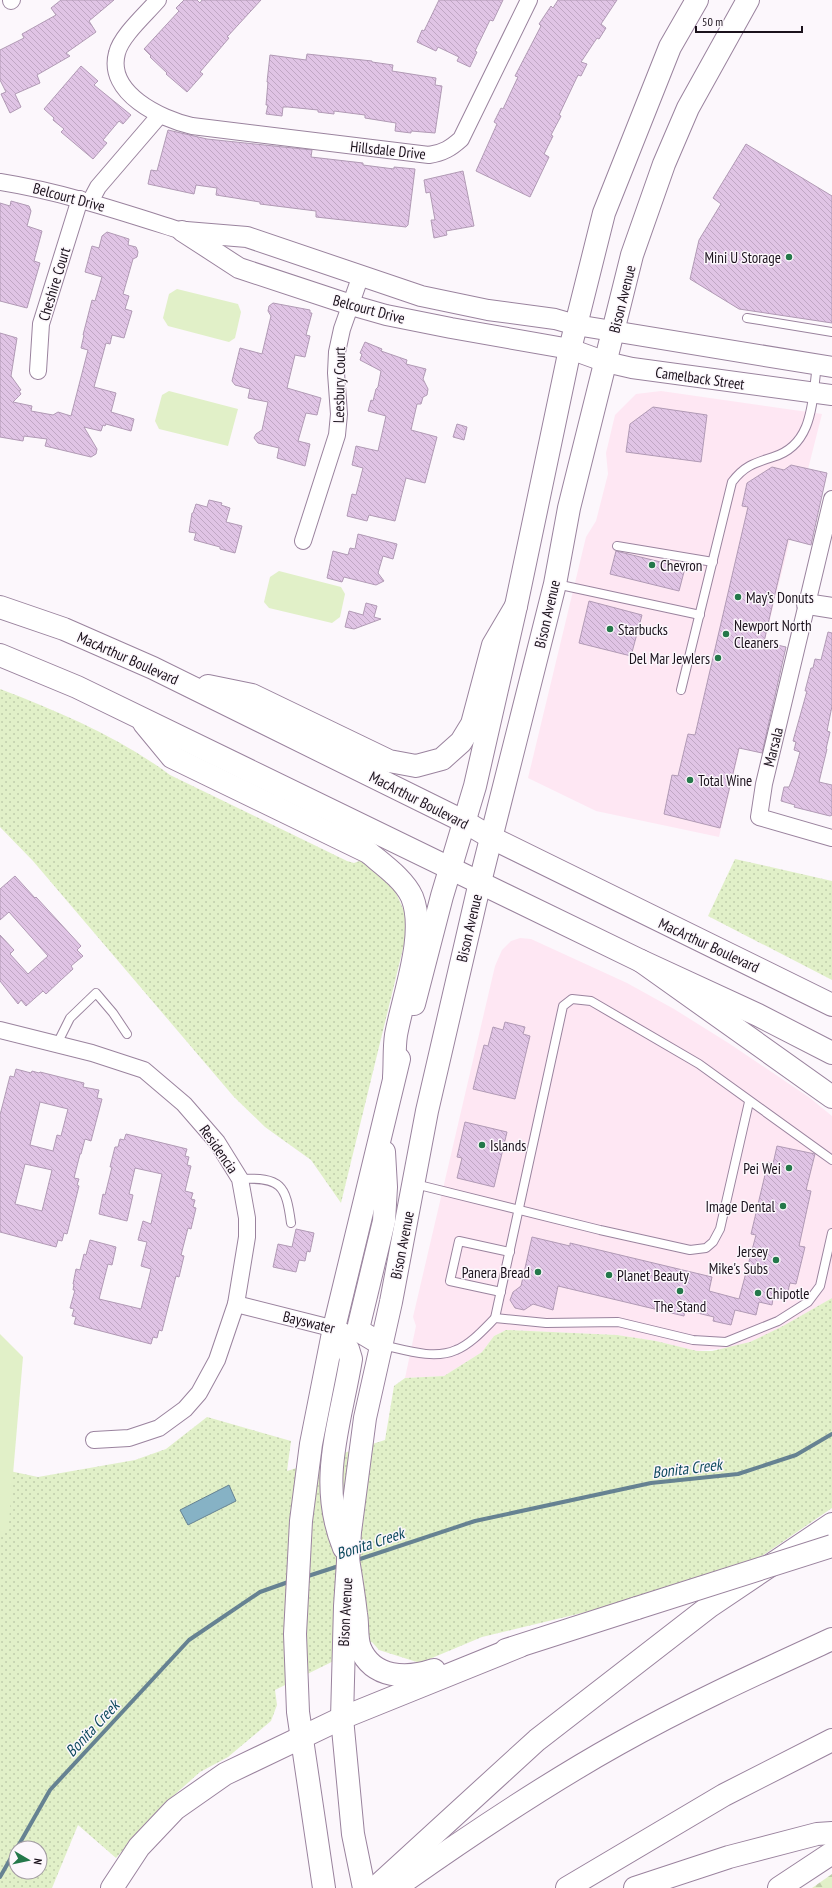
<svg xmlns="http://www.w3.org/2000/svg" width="832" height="1888" font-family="'PT Sans Narrow',sans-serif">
  <defs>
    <pattern id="grass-dots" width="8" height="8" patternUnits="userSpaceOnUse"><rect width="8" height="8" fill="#e1f0c8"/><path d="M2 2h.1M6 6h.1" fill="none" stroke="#c0cdab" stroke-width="1.8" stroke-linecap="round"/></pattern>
    <pattern id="forest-firs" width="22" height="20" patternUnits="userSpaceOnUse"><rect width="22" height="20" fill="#e1f0c8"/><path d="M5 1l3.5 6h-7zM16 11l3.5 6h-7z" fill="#c0cdab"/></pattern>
    <pattern id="building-back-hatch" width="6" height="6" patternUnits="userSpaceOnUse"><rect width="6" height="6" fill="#e0c4e5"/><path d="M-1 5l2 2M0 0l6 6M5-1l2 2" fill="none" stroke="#c0a7c4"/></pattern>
  </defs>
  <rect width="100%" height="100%" fill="#fcf7fc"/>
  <g fill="#fee7f3">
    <path d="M661,391L822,414L774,603L719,837L596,811L528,778L586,537L596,521L608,474L606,453L615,415L636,394Z"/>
    <path d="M520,938L531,939L627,983L674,1009L730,1044L810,1098L832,1116V1298L783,1326L750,1342L727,1348L697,1351L656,1341L617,1335L506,1330L494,1336L482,1352L444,1376L405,1378L416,1326L413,1317L495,966L502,950L511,941Z"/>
  </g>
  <g fill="url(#grass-dots)" fill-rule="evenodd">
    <path d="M0,689C60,712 119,737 170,775L347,861L354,863L362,860L392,884L405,913L406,936L341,1203L311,1160L265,1127L234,1097L33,861L0,827Z"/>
    <path d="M735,859L832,881V980L708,916Z"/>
    <path d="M832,1298V1508L756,1560L640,1599L482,1637L420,1663L379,1650L372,1642L275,1690L277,1705L271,1721L228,1757L200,1772L163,1805L116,1858L78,1825L52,1888H0V1469L38,1477L135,1460L166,1449L207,1417L291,1441L287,1471L385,1440L394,1386L405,1378L444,1376L482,1352L494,1336L506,1330L617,1335L656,1341L697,1351H712L750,1342L783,1326ZM16,1848H40V1872H16Z"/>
  </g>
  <path fill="url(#forest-firs)" d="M832,1874V1888H812Z"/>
  <g fill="#e1f0c8">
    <path d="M177,289L238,304L241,312L235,338L229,342L168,326L163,318L169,294Z"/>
    <path d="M169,391L238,409L228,446L159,429L155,421L162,395Z"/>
    <path d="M279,571L341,587L345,594L340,617L332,623L269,608L264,602L270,577Z"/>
    <path d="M0,1334L23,1357L8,1533H0Z"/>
  </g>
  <path fill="#86b2c5" stroke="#668292" d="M229,1485L236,1501L188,1525L180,1510Z"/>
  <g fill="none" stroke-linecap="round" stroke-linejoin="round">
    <g stroke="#668292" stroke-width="4">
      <path d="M354,1561L475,1521L651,1483L738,1474L796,1455L832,1434"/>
      <path d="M305,1577L342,1565"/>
      <path d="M17,1848L50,1790L189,1640L260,1592L291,1581"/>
      <path d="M0,1877L16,1849"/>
    </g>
  </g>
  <g fill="url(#building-back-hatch)" stroke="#b19ab5" fill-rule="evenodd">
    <path d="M61,0H114L89,21L96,32L66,53L70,56L37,75L40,83L15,94L21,107L10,113L1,94L6,92L0,80V50L24,38L22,34L56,15L51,8Z"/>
    <path d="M184,0H197L200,3L202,0H261L227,37L229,38L200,72L203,74L187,92L166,74L167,73L150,57L151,56L144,49L179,11L176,8Z"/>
    <path d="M439,0H503L493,21L490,20L475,51L477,52L470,67L457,61L459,57L438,47L436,51L417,42L422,30L424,31Z"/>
    <path d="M558,0H617L601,24L606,28L599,39L597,38L581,62L587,64L581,76L578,75L559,115L561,116L551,135L553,136L544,154L549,157L530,197L476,171L497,124L494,122L501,108L503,109L518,77L515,76L541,26L539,24L551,6L553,8Z"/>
    <path d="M307,54L372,61V62L393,65L392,71L436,78L435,85L442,86L435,133L411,131V133L395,131L396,123L365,118V115L334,111V114L318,112V110L288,107H283L282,116L266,114L268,105H266L268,82H267L270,55L306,60Z"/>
    <path d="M81,66L98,81L94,85L131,115L123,124L119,121L103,140L107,143L93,159L61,132L64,129L53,120L54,118L44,109Z"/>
    <path d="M168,130L207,139L312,150L311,157L363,163V165L394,169V167L415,169L408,225L406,227L316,217V211L260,204V202L216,195L217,188L196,185L194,194L148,184L151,170L157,171Z"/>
    <path d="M746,144L832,196V323L739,309L690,279L699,240L721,204L713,198Z"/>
    <path d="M463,171L474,226L446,231L447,235L434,238L431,220H435L430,192L426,193L424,180Z"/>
    <path d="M11,201L29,206L31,211L27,226L42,231L34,261L40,263L27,308L0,301V203L10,206Z"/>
    <path d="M107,232L129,239L128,245L136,247L138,252L137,257L133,259L123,294L129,296L125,309L132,311L124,338L112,335L110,344L106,343L94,387L116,393L111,412L134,419L131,431L106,424L105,426L103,425L101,431L84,427L97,449L96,454L91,457L45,446L47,439L24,436L23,441L0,437V333L17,338L11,376L21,390L19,391L21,394L13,402L32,406L31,411L53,415L58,412L71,416L88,350L81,348L84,335H83L92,300L95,301L102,277L85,272L92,246L99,248L102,236Z"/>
    <path d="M273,303L310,310V313H312L306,335L310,336L305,357L295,355L287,388L321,398L317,415L306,413L298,441L310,444L305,466L277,458L279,448L258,443L254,438L256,434L262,430L268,402L248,398L250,389L235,385L232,381L240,348L262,354L271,316L268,311L269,306Z"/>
    <path d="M365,342L382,349L381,351L407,360L406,364L426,369L423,379L428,389L427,395L423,397L421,404H417L411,430L437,437L425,483L406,478L395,521L369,515L367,521L347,516L352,494L356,495L363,468L352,465L356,446L378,451L386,416L368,411L371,400L373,401L376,389L378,387L381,371L360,360L362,354L360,353Z"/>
    <path d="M653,407L707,415L701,462L626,452L630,424Z"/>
    <path d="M457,424L467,427L464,440L453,437Z"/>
    <path d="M791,465L827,473L811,545L788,539L774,598L764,642L786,647L762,753L739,748L720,828L664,814L672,775L678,776L688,734L695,735L748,507L742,506L747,483L772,467L784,470Z"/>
    <path d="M209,500L222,503L221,505L230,508L226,522L242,526L235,553L220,549V547L194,540L196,533L189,532L192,513H193L196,504L207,507Z"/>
    <path d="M358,534L397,544L393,559L383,556L378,573L384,581L376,585L344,577L342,582L327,578L333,551L348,555L350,548L355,549Z"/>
    <path d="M616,551L685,568L679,591L610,574Z"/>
    <path d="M589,601L642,615L631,656L579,643Z"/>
    <path d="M366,603L377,606L374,617L381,619L354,629L345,627L349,611L363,615Z"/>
    <path d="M828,632L832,633V706L827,731L830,732L826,749H827L819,782L832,785V815L830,816L794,807L795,805L781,801L784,787H789L793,777L800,752L794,750L796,742L793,741L807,691H805L811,668H813L815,659L821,660Z"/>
    <path d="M15,876L35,898L36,897L81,946L77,950L83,956L71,966L73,969L61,980L46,994L43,991L26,1006L21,1000L18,1004L0,981V935L14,950L10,954L28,974L48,956L9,912L0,920V889Z"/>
    <path d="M505,1022L525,1027L523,1034L530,1036L515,1099L473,1089L484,1045L488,1046L493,1027L503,1030Z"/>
    <path d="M16,1069L31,1073L32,1071L39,1073L40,1072L84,1083L83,1087L99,1090L97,1098L102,1099L91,1141L85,1139L81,1154H80L74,1178L79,1179L77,1185L79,1186L67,1234L64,1233L62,1241L58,1240L56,1247L0,1232V1115L10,1076L14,1077ZM40,1102L68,1109L61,1136L57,1135L53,1151L30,1145ZM25,1164L52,1170L42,1211L15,1204Z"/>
    <path d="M465,1122L507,1132L494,1187L457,1178L462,1158L457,1157Z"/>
    <path d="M126,1134L187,1149L185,1156L189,1157L187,1165L191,1166L185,1191L193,1193L191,1199L195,1200L193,1207L196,1208L191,1229L188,1228L181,1255L184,1256L179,1277L176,1276L162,1331L159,1330L157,1338L153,1337L151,1344L74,1324L76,1317L72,1316L74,1309L70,1308L75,1290H73L74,1284H73L76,1269L80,1270L84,1254L86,1255L90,1240L116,1247L112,1265L108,1264L99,1299L141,1309L151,1269L141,1266L147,1242L138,1240L143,1221L151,1224L162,1174L135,1168L129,1194L133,1195L127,1221L99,1214L103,1194L105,1195L112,1167H110L115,1147H118L120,1139L124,1140Z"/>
    <path d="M777,1146L815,1154L806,1190L811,1191L799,1246L805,1247L796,1284L790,1283L787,1295L774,1292L772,1305L759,1302L756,1315L735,1310L731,1325L713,1321L714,1317L685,1310L684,1316L558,1286L553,1310L533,1304L524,1310L515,1308L510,1300L513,1292L521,1286L532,1237L570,1246V1243L712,1277L709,1291L739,1299L756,1235L751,1234L768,1162L773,1164Z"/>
    <path d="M296,1229L314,1233L310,1252L307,1251L305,1261L299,1260L296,1272L273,1267L278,1244L292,1247Z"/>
  </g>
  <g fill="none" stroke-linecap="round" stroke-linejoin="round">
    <defs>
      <g id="service">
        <path d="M747,318L832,332"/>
        <path d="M617,546L713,562"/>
        <path d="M556,584L700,615"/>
        <path d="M681,690L732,482C744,466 754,463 773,457C814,445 812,400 817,365"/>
        <path d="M57,1044L70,1018L96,993L113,1013L127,1034"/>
        <path d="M240,1179C281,1177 286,1185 291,1223"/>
        <path d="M415,1184L600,1230L690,1250L706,1248L713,1242L720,1229L749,1102"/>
        <path d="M501,1292L450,1281L459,1241L510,1252"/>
        <path d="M495,1318L563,1006L572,999L591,1001L699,1064L832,1160"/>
        <path d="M382,1345C405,1350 434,1360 456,1350C471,1344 484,1329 495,1318L546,1323L618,1322L693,1340L726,1342L778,1321L808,1302L820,1286L832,1233"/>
      </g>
      <g id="minor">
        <path d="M158,0C146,14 121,36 117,53C106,93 161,119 192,126L429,155C443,153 451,148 461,139L529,0"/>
        <path d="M11,1L12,0"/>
        <path d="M0,182C63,192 122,212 182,231"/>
        <path d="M90,202L98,187L159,116"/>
        <path d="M38,371L41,324L80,199"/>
        <path d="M832,499L764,784L759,817L832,838"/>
        <path d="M303,541L337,435L339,414L336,373L337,352L342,329L361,275"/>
        <path d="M0,1030L92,1053L144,1070L184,1104L217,1142L240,1179L247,1218V1237L236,1304L217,1360L199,1393L185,1409L159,1428L129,1438L94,1440"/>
        <path d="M236,1304L343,1331"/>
      </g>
      <g id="tertiary">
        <path d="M182,231L239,268L351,305L386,315L451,328L570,349L606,362L632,368L832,395"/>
        <path d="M186,232L247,237L421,296L488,310L555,319L576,325L832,367"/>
        <path d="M807,604L832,608"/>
      </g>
      <g id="secondary">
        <path d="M414,1004L442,896L475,786L516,606L570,349L604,213L670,47L697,0"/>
        <path d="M334,1328L348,1349L351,1359C340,1426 317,1482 344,1548"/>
        <path d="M381,1344L361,1332L359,1325L384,1221L386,1187L384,1152"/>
        <path d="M324,1888L298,1712L295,1634L301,1521L311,1444L334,1328L399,1059"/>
        <path d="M364,1888L353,1834L342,1718L345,1606L350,1532L365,1418L391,1302L427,1111L480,882L555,584L569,508L632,255L664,164L688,108L748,0"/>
      </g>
      <g id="primary">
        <path d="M0,607L64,629L153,668L465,822L492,838L832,1005"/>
        <path d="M0,655L77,687L641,961L758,1015L832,1053"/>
        <path d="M208,686L252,695L389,761L416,766L442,759L461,742L472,724L493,645L516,606"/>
        <path d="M144,723L172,757L368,852C382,864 404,879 412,897C427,934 403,996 396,1035C394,1048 395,1063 394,1077"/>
      </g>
      <g id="motorway">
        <path d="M641,961L832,1097"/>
        <path d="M348,1559C351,1577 354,1596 356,1614C358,1624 356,1638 360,1648C373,1679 407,1679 434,1670"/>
        <path d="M506,1650L637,1608"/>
        <path d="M112,1888L139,1847L175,1809L225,1774L342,1718L520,1646"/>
        <path d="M375,1888L537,1740L710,1606L832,1524"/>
        <path d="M395,1888C467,1837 541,1787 618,1744C687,1705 760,1672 832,1639"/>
        <path d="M567,1888L724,1795L832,1740"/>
        <path d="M635,1888L729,1857L817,1834L832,1833"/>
        <path d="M779,1888L832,1853"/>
      </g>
    </defs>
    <use href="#service" stroke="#9a839e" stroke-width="10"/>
    <use href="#minor" stroke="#9a839e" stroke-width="18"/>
    <use href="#tertiary" stroke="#9a839e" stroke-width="22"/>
    <use href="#secondary" stroke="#9a839e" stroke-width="24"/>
    <use href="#primary" stroke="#9a839e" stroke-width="24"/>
    <use href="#motorway" stroke="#9a839e" stroke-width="24"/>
    <use href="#service" stroke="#fff" stroke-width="8"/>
    <use href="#minor" stroke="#fff" stroke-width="16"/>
    <use href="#tertiary" stroke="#fff" stroke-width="20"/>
    <use href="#secondary" stroke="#fff" stroke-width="22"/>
    <use href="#primary" stroke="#fff" stroke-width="22"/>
    <use href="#motorway" stroke="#fff" stroke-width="22"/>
    <defs>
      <path id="motorway-bridge" d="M637,1608L832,1546"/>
    </defs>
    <use href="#motorway-bridge" stroke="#9a839e" stroke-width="24" stroke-linecap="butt"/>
    <use href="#motorway-bridge" stroke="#fff" stroke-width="22"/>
  </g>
  <g fill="#24784a" stroke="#fcf7fc" stroke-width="1.5">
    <circle cx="789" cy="257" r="4"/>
    <circle cx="652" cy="565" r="4"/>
    <circle cx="738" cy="597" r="4"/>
    <circle cx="610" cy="629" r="4"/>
    <circle cx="726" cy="634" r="4"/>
    <circle cx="718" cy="658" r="4"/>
    <circle cx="690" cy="780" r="4"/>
    <circle cx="482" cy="1145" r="4"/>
    <circle cx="789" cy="1168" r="4"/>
    <circle cx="783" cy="1206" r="4"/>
    <circle cx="776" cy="1260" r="4"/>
    <circle cx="538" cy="1272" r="4"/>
    <circle cx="609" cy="1275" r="4"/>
    <circle cx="680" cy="1291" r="4"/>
    <circle cx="758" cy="1293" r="4"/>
  </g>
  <g text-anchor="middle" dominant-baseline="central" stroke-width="3" stroke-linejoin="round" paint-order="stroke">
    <g font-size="15" fill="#1b121c" stroke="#fcf7fc">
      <text transform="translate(388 150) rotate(6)">Hillsdale Drive</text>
      <text transform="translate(69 197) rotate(15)">Belcourt Drive</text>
      <text transform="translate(54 284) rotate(-73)">Cheshire Court</text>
      <text transform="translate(622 299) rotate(-76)">Bison Avenue</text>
      <text transform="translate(369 309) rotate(15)">Belcourt Drive</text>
      <text transform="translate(700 378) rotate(8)">Camelback Street</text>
      <text transform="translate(339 385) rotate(-89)">Leesbury Court</text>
      <text transform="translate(547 614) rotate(-77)">Bison Avenue</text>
      <text transform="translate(128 658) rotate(24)">MacArthur Boulevard</text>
      <text transform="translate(773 747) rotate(-76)">Marsala</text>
      <text transform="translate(419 800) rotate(27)">MacArthur Boulevard</text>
      <text transform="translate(469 928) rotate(-77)">Bison Avenue</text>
      <text transform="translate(709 945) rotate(25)">MacArthur Boulevard</text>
      <text transform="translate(219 1149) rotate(55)">Residencia</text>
      <text transform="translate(402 1245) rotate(-79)">Bison Avenue</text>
      <text transform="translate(309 1322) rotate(14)">Bayswater</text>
      <text transform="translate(345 1612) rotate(-87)">Bison Avenue</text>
    </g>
    <g font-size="15" fill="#1b121c" stroke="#fcf7fc" text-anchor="start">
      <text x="781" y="257" text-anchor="end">Mini U Storage</text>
      <text x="660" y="565">Chevron</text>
      <text x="746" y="597">May’s Donuts</text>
      <text x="734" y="625">Newport North<tspan x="734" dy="17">Cleaners</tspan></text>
      <text x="618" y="629">Starbucks</text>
      <text x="710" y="658" text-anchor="end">Del Mar Jewlers</text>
      <text x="698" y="780">Total Wine</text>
      <text x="490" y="1145">Islands</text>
      <text x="781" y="1168" text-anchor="end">Pei Wei</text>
      <text x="775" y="1206" text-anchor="end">Image Dental</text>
      <text x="768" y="1251" text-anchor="end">Jersey<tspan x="768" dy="17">Mike's Subs</tspan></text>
      <text x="530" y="1272" text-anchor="end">Panera Bread</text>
      <text x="617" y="1275">Planet Beauty</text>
      <text x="766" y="1293">Chipotle</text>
      <text x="680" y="1306" text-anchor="middle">The Stand</text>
    </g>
    <g font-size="16" font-style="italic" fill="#0f4b5f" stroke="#fcf7fc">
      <text transform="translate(687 1468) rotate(-7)">Bonita Creek</text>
      <text transform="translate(370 1543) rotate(-18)">Bonita Creek</text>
      <text transform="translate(92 1728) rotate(-47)">Bonita Creek</text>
    </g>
  </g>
  <g transform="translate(28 1860) rotate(99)"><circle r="19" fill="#fcf7fc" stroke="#a29ba2"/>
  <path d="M0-3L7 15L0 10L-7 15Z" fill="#24784a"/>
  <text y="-6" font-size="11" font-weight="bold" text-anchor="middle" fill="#1b121c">N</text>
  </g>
  <path d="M696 26v6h106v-6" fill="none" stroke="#1b121c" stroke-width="2"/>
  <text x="702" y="26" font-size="12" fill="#1b121c" stroke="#fcf7fc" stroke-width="3" paint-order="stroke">50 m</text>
</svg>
